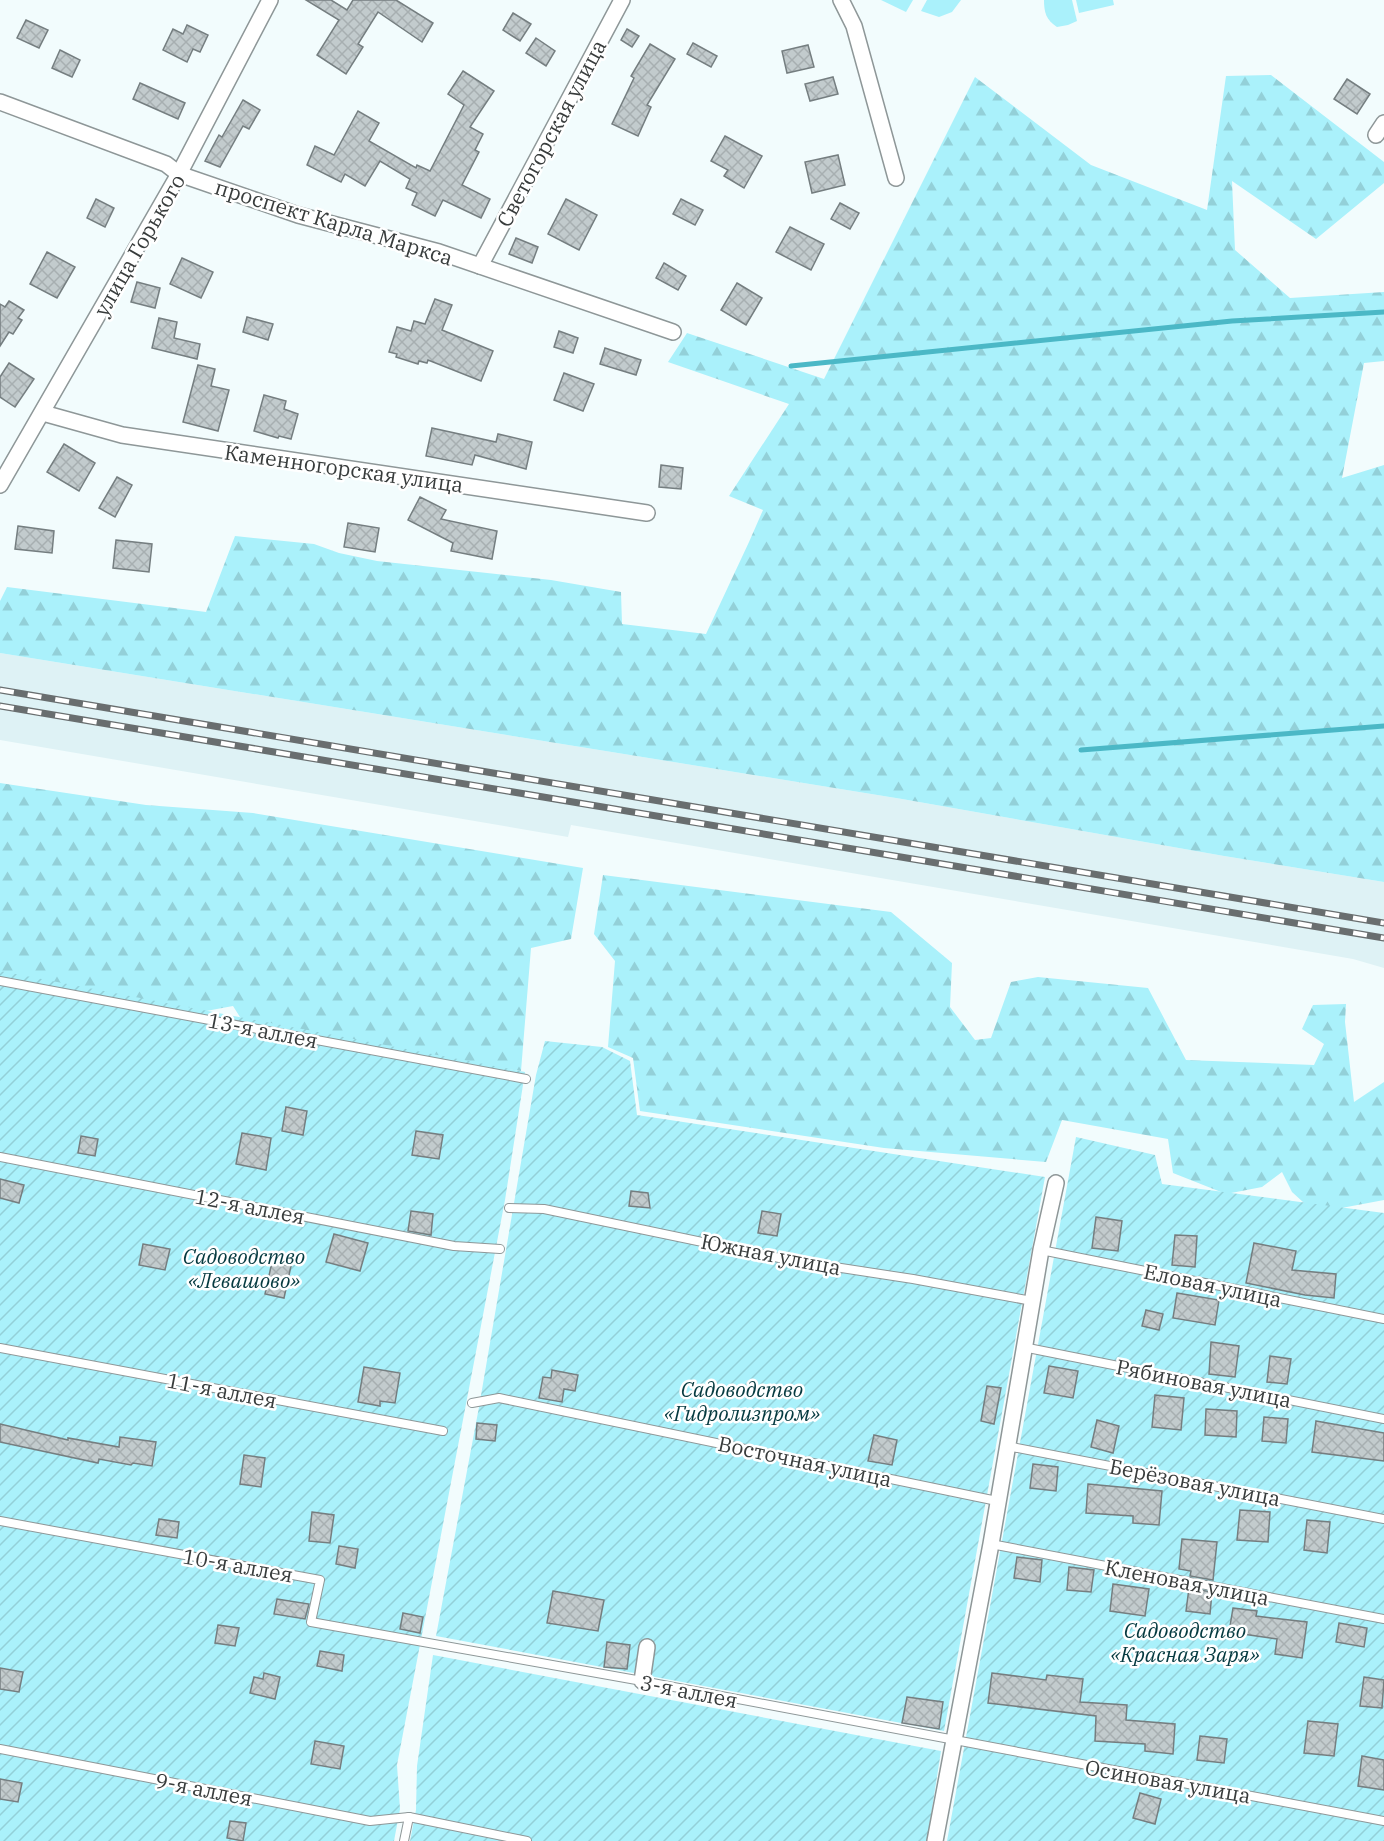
<svg xmlns="http://www.w3.org/2000/svg" width="1384" height="1841" font-family="'IBM Plex Serif',serif">
  <defs>
    <pattern id="forest-firs" width="22" height="20" patternUnits="userSpaceOnUse" patternTransform="scale(1.5)"><rect width="22" height="20" fill="#aaf1fb"/><path d="M5 1l3.5 6h-7zM16 11l3.5 6h-7z" fill="#93d0d8"/></pattern>
    <pattern id="garden-furrows" width="10" height="10" patternUnits="userSpaceOnUse" patternTransform="scale(1.5)"><rect width="10" height="10" fill="#aaf1fb"/><path d="M-1 1l2-2M0 10L10 0M9 11l2-2" fill="none" stroke="#93d0d8"/></pattern>
    <pattern id="building-cross-hatch" width="8" height="8" patternUnits="userSpaceOnUse" patternTransform="scale(1.5)"><rect width="8" height="8" fill="#c2cbcd"/><path d="M0 0l8 8M0 8l8-8" fill="none" stroke="#a7afb1"/></pattern>
  </defs>
  <rect width="100%" height="100%" fill="#f2fcfd"/>
  <path fill="#def2f5" d="M0,653L902,799L1224,856L1384,882V968L1353,959L571,825L568,837L0,740Z"/>
  <g fill="url(#forest-firs)">
    <path d="M1271,75L1384,162V183L1316,239L1232,181L1235,250L1290,298L1384,292V361L1364,363L1342,478L1384,465V882L1224,856L902,799L0,653V601L7,587L206,612L235,536L314,544L339,553L377,561L551,580L621,592L622,624L706,634L749,542L763,510L729,496L789,404L668,362L687,333L824,379L975,77L1091,165L1207,210L1226,76Z"/>
    <path d="M0,783L146,805L253,813L583,868L571,939L531,948L521,1071L252,1036L233,1006L158,1020L0,974Z"/>
    <path d="M603,875L891,912L952,963L950,1007L975,1040L991,1038L1011,982L1038,977L1148,988L1186,1060L1314,1065L1324,1044L1302,1029L1313,1005L1346,1004L1345,1022L1354,1102L1384,1082V1200L1315,1213L1292,1192L1282,1172L1262,1187L1226,1194L1173,1173L1168,1139L1062,1120L1046,1162L884,1148L640,1111L633,1058L608,1047L615,961L594,934Z"/>
  </g>
  <g fill="#aaf1fb">
    <path d="M881,0H913L906,12Z"/>
    <path d="M927,0H961L952,12L939,17L921,11Z"/>
    <path d="M1044,0H1072L1077,21L1068,25L1057,27C1046,20 1044,12 1044,0Z"/>
    <path d="M1076,0H1113L1114,5L1079,13Z"/>
  </g>
  <g fill="url(#garden-furrows)">
    <path d="M0,971L525,1072L505,1200L397,1765L400,1809L394,1841H0Z"/>
    <path d="M545,1041L602,1047L630,1061L637,1115L1045,1177L944,1731L436,1636L479,1407L536,1075Z"/>
    <path d="M1076,1137L1155,1155L1162,1184L1384,1213V1841H947Z"/>
    <path d="M433,1655L941,1751L927,1841H410L416,1810L417,1766Z"/>
  </g>
  <g fill="none" stroke-linecap="round" stroke-linejoin="round">
    <g stroke="#4bb8c6" stroke-width="5">
      <path d="M791,366L1232,321L1384,312"/>
      <path d="M1081,750L1384,726"/>
    </g>
  </g>
  <g fill="url(#building-cross-hatch)" stroke="#757e80" stroke-width="1.5">
    <path d="M306,0H331L347,10L353,0H396L433,23L422,42L378,12L358,44L363,47L346,74L317,55L339,20Z"/>
    <path d="M513,13L531,24L520,41L503,30Z"/>
    <path d="M26,20L48,30L39,48L17,38Z"/>
    <path d="M187,25L208,35L200,52L193,49L187,62L163,50L173,29L183,34Z"/>
    <path d="M627,29L639,36L632,47L621,40Z"/>
    <path d="M536,38L555,51L546,66L526,53Z"/>
    <path d="M693,43L717,56L711,67L687,54Z"/>
    <path d="M650,44L675,59L647,105L651,107L638,136L612,124L634,78L631,76Z"/>
    <path d="M808,45L814,67L787,73L782,51Z"/>
    <path d="M60,50L80,60L72,77L52,68Z"/>
    <path d="M463,71L494,91L470,127L483,134L475,150L479,152L462,185L490,199L481,218L443,200L435,216L412,205L417,193L406,188L410,179L380,161L365,186L345,174L341,182L307,165L315,146L334,155L358,111L379,123L369,141L416,168L417,165L430,171L464,105L448,94Z"/>
    <path d="M833,77L838,94L810,101L805,84Z"/>
    <path d="M1347,79L1370,94L1357,114L1334,99Z"/>
    <path d="M140,83L185,103L178,119L133,99Z"/>
    <path d="M243,100L260,110L249,129L243,126L220,167L205,161L219,135L222,137Z"/>
    <path d="M725,136L762,156L744,188L724,176L728,170L711,161Z"/>
    <path d="M838,155L845,185L812,193L805,162Z"/>
    <path d="M96,199L114,208L105,227L87,218Z"/>
    <path d="M566,199L597,215L579,250L548,234Z"/>
    <path d="M681,199L703,210L695,225L673,214Z"/>
    <path d="M840,203L859,213L850,229L831,219Z"/>
    <path d="M790,227L824,244L811,270L776,252Z"/>
    <path d="M516,238L538,247L532,263L509,254Z"/>
    <path d="M47,252L75,267L57,298L30,284Z"/>
    <path d="M182,258L213,272L201,298L170,284Z"/>
    <path d="M664,263L686,276L678,290L656,278Z"/>
    <path d="M137,282L160,288L155,308L131,302Z"/>
    <path d="M737,283L762,298L746,325L721,310Z"/>
    <path d="M435,299L452,305L442,330L493,351L481,381L428,360L427,363L419,361L418,364L396,357L397,354L389,352L397,327L411,331L414,321L425,324Z"/>
    <path d="M9,301L24,310L18,318L22,320L13,334L9,332L0,346V304L5,307Z"/>
    <path d="M247,317L273,324L268,340L243,332Z"/>
    <path d="M159,318L177,322L174,338L200,344L197,359L152,348Z"/>
    <path d="M559,331L578,338L573,353L554,347Z"/>
    <path d="M605,348L641,360L636,375L600,364Z"/>
    <path d="M9,363L34,379L15,407L0,397V377Z"/>
    <path d="M198,365L215,369L211,386L229,390L218,431L183,422Z"/>
    <path d="M564,373L594,384L583,411L554,400Z"/>
    <path d="M264,395L286,401L284,409L298,414L291,439L279,436L278,438L254,431Z"/>
    <path d="M432,428L496,442L498,434L532,442L526,469L475,455L472,465L426,456Z"/>
    <path d="M64,444L95,463L79,491L47,472Z"/>
    <path d="M661,465L683,468L681,489L659,487Z"/>
    <path d="M117,477L132,485L115,517L99,508Z"/>
    <path d="M420,497L446,510L441,519L497,531L492,559L451,551L453,543L408,520Z"/>
    <path d="M348,523L379,528L375,552L344,547Z"/>
    <path d="M18,526L54,531L52,553L15,549Z"/>
    <path d="M116,540L152,544L149,572L113,568Z"/>
    <path d="M286,1107L307,1111L303,1135L282,1131Z"/>
    <path d="M416,1131L443,1135L439,1159L412,1155Z"/>
    <path d="M242,1133L271,1138L266,1170L236,1164Z"/>
    <path d="M81,1136L98,1139L95,1156L78,1153Z"/>
    <path d="M0,1179L24,1185L19,1203L0,1198Z"/>
    <path d="M631,1191L648,1193L650,1208L629,1206Z"/>
    <path d="M411,1211L433,1214L431,1235L408,1231Z"/>
    <path d="M762,1211L781,1214L777,1236L758,1233Z"/>
    <path d="M1096,1217L1122,1221L1118,1251L1092,1248Z"/>
    <path d="M334,1234L368,1243L360,1271L326,1262Z"/>
    <path d="M1175,1235L1197,1236L1195,1267L1172,1265Z"/>
    <path d="M1254,1243L1296,1251L1292,1270L1336,1274L1334,1298L1305,1295L1246,1283Z"/>
    <path d="M143,1244L170,1249L165,1270L139,1265Z"/>
    <path d="M272,1262L291,1266L284,1298L265,1294Z"/>
    <path d="M1177,1293L1219,1300L1215,1325L1173,1318Z"/>
    <path d="M1146,1310L1163,1314L1159,1330L1142,1326Z"/>
    <path d="M1211,1342L1239,1346L1235,1377L1209,1374Z"/>
    <path d="M1270,1356L1291,1359L1287,1384L1267,1382Z"/>
    <path d="M1049,1366L1078,1371L1073,1398L1044,1393Z"/>
    <path d="M364,1367L400,1373L395,1403L380,1401V1406L358,1402Z"/>
    <path d="M552,1370L578,1375L575,1391L564,1389L562,1402L539,1398L543,1377L551,1378Z"/>
    <path d="M987,1386L1001,1388L994,1424L981,1421Z"/>
    <path d="M1155,1395L1184,1398L1181,1430L1152,1427Z"/>
    <path d="M1206,1409L1237,1411L1236,1437L1205,1435Z"/>
    <path d="M1264,1417L1288,1419L1286,1443L1262,1441Z"/>
    <path d="M1097,1420L1119,1426L1113,1453L1091,1447Z"/>
    <path d="M1316,1421L1384,1433V1461L1312,1452Z"/>
    <path d="M477,1423L497,1425L495,1441L476,1439Z"/>
    <path d="M0,1424L68,1440V1438L119,1447L120,1437L156,1442L152,1466L133,1463L131,1465L99,1459L98,1463L0,1442Z"/>
    <path d="M874,1435L897,1440L892,1465L868,1461Z"/>
    <path d="M244,1455L265,1458L261,1487L240,1484Z"/>
    <path d="M1033,1464L1058,1467L1056,1491L1030,1488Z"/>
    <path d="M1088,1484L1162,1491L1159,1525L1133,1523V1516L1086,1513Z"/>
    <path d="M1240,1510L1270,1512L1268,1542L1237,1540Z"/>
    <path d="M312,1512L334,1515L330,1543L309,1541Z"/>
    <path d="M159,1519L179,1522L177,1538L156,1535Z"/>
    <path d="M1307,1520L1330,1522L1327,1553L1304,1550Z"/>
    <path d="M1182,1539L1217,1542L1213,1580L1190,1576L1191,1571L1179,1569Z"/>
    <path d="M339,1546L358,1549L355,1568L336,1564Z"/>
    <path d="M1017,1557L1042,1560L1040,1582L1014,1578Z"/>
    <path d="M1069,1567L1094,1570L1091,1592L1067,1590Z"/>
    <path d="M1113,1584L1149,1589L1145,1616L1110,1611Z"/>
    <path d="M1189,1588L1212,1592L1210,1614L1186,1611Z"/>
    <path d="M553,1591L604,1600L598,1631L547,1623Z"/>
    <path d="M277,1599L309,1604L305,1619L274,1614Z"/>
    <path d="M1233,1608L1257,1611L1256,1616L1307,1622L1302,1658L1275,1654L1277,1639L1229,1632Z"/>
    <path d="M403,1613L423,1617L420,1633L400,1629Z"/>
    <path d="M1339,1623L1367,1628L1364,1647L1336,1642Z"/>
    <path d="M218,1625L239,1628L235,1646L215,1643Z"/>
    <path d="M607,1642L630,1645L627,1669L604,1667Z"/>
    <path d="M320,1651L344,1655L342,1671L317,1666Z"/>
    <path d="M0,1668L23,1672L19,1692L0,1689Z"/>
    <path d="M264,1673L280,1677L275,1699L250,1693L254,1677L263,1679Z"/>
    <path d="M992,1673L1046,1680L1047,1675L1083,1679L1080,1702L1127,1705L1126,1720L1175,1724L1173,1754L1145,1751V1744L1095,1741L1096,1716L988,1703Z"/>
    <path d="M1364,1677L1384,1680L1382,1708L1360,1706Z"/>
    <path d="M907,1697L943,1702L939,1729L902,1723Z"/>
    <path d="M1308,1721L1338,1724L1334,1756L1304,1753Z"/>
    <path d="M1200,1736L1227,1739L1224,1763L1197,1760Z"/>
    <path d="M315,1741L344,1746L340,1769L311,1764Z"/>
    <path d="M1362,1756L1384,1760V1790L1358,1786Z"/>
    <path d="M0,1779L22,1783L18,1802L0,1799Z"/>
    <path d="M1140,1793L1161,1799L1155,1824L1133,1818Z"/>
    <path d="M230,1821L246,1823L243,1841L227,1838Z"/>
  </g>
  <g fill="none" stroke-linecap="round" stroke-linejoin="round">
    <defs>
      <g id="service">
        <path d="M0,981L526,1079"/>
        <path d="M0,1157L454,1246L500,1249"/>
        <path d="M509,1208L544,1209L789,1260L913,1279L1032,1301"/>
        <path d="M1041,1250L1384,1319"/>
        <path d="M1023,1347L1384,1419"/>
        <path d="M0,1348L443,1431"/>
        <path d="M472,1403L499,1398L997,1501"/>
        <path d="M1007,1446L1384,1519"/>
        <path d="M0,1521L320,1580L311,1622L642,1681L1384,1821"/>
        <path d="M991,1544L1384,1619"/>
        <path d="M0,1749L370,1821L409,1817L527,1841"/>
        <path d="M404,1841L409,1817"/>
      </g>
      <g id="minor">
        <path d="M841,0L854,26L896,178"/>
        <path d="M0,102L166,164L179,174L298,215L439,252L673,332"/>
        <path d="M1376,135L1384,123"/>
        <path d="M480,266L622,0"/>
        <path d="M43,413L122,435L647,513"/>
        <path d="M0,485L179,174L270,0"/>
        <path d="M642,1681L647,1647"/>
        <path d="M935,1841L991,1544L1041,1250L1056,1183"/>
      </g>
    </defs>
    <use href="#service" stroke="#8e9798" stroke-width="10"/>
    <use href="#minor" stroke="#8e9798" stroke-width="18"/>
    <use href="#service" stroke="#fff" stroke-width="8"/>
    <use href="#minor" stroke="#fff" stroke-width="15"/>
    <defs>
      <g id="rail">
        <path d="M0,690L1384,923"/>
        <path d="M0,706L1384,938"/>
      </g>
    </defs>
    <use href="#rail" stroke="#696e6f" stroke-width="7"/>
    <use href="#rail" stroke="#fff" stroke-width="4.5" stroke-dasharray="14" stroke-linecap="butt"/>
  </g>
  <g text-anchor="middle" dominant-baseline="central" stroke-width="5" stroke-linejoin="round" paint-order="stroke">
    <g font-size="21" fill="#383c3c" stroke="#fff">
      <text transform="translate(551 133) rotate(-62)">Светогорская улица</text>
      <text transform="translate(334 222) rotate(17)">проспект Карла Маркса</text>
      <text transform="translate(139 245) rotate(-60)">улица Горького</text>
      <text transform="translate(344 468) rotate(8)">Каменногорская улица</text>
      <text transform="translate(263 1030) rotate(11)">13-я аллея</text>
      <text transform="translate(250 1206) rotate(11)">12-я аллея</text>
      <text transform="translate(771 1254) rotate(11)">Южная улица</text>
      <text transform="translate(1213 1285) rotate(12)">Еловая улица</text>
      <text transform="translate(1204 1383) rotate(11)">Рябиновая улица</text>
      <text transform="translate(222 1390) rotate(11)">11-я аллея</text>
      <text transform="translate(805 1461) rotate(12)">Восточная улица</text>
      <text transform="translate(1195 1482) rotate(11)">Берёзовая улица</text>
      <text transform="translate(238 1565) rotate(10)">10-я аллея</text>
      <text transform="translate(1187 1582) rotate(11)">Кленовая улица</text>
      <text transform="translate(689 1691) rotate(11)">3-я аллея</text>
      <text transform="translate(1168 1781) rotate(10)">Осиновая улица</text>
      <text transform="translate(204 1789) rotate(11)">9-я аллея</text>
    </g>
    <g font-size="21" font-style="italic" fill="#053a40" stroke="#fff">
      <text x="244" y="1256">Садоводство<tspan x="244" dy="24">«Левашово»</tspan></text>
      <text x="742" y="1389">Садоводство<tspan x="742" dy="24">«Гидролизпром»</tspan></text>
      <text x="1185" y="1630">Садоводство<tspan x="1185" dy="24">«Красная Заря»</tspan></text>
    </g>
  </g>
</svg>
